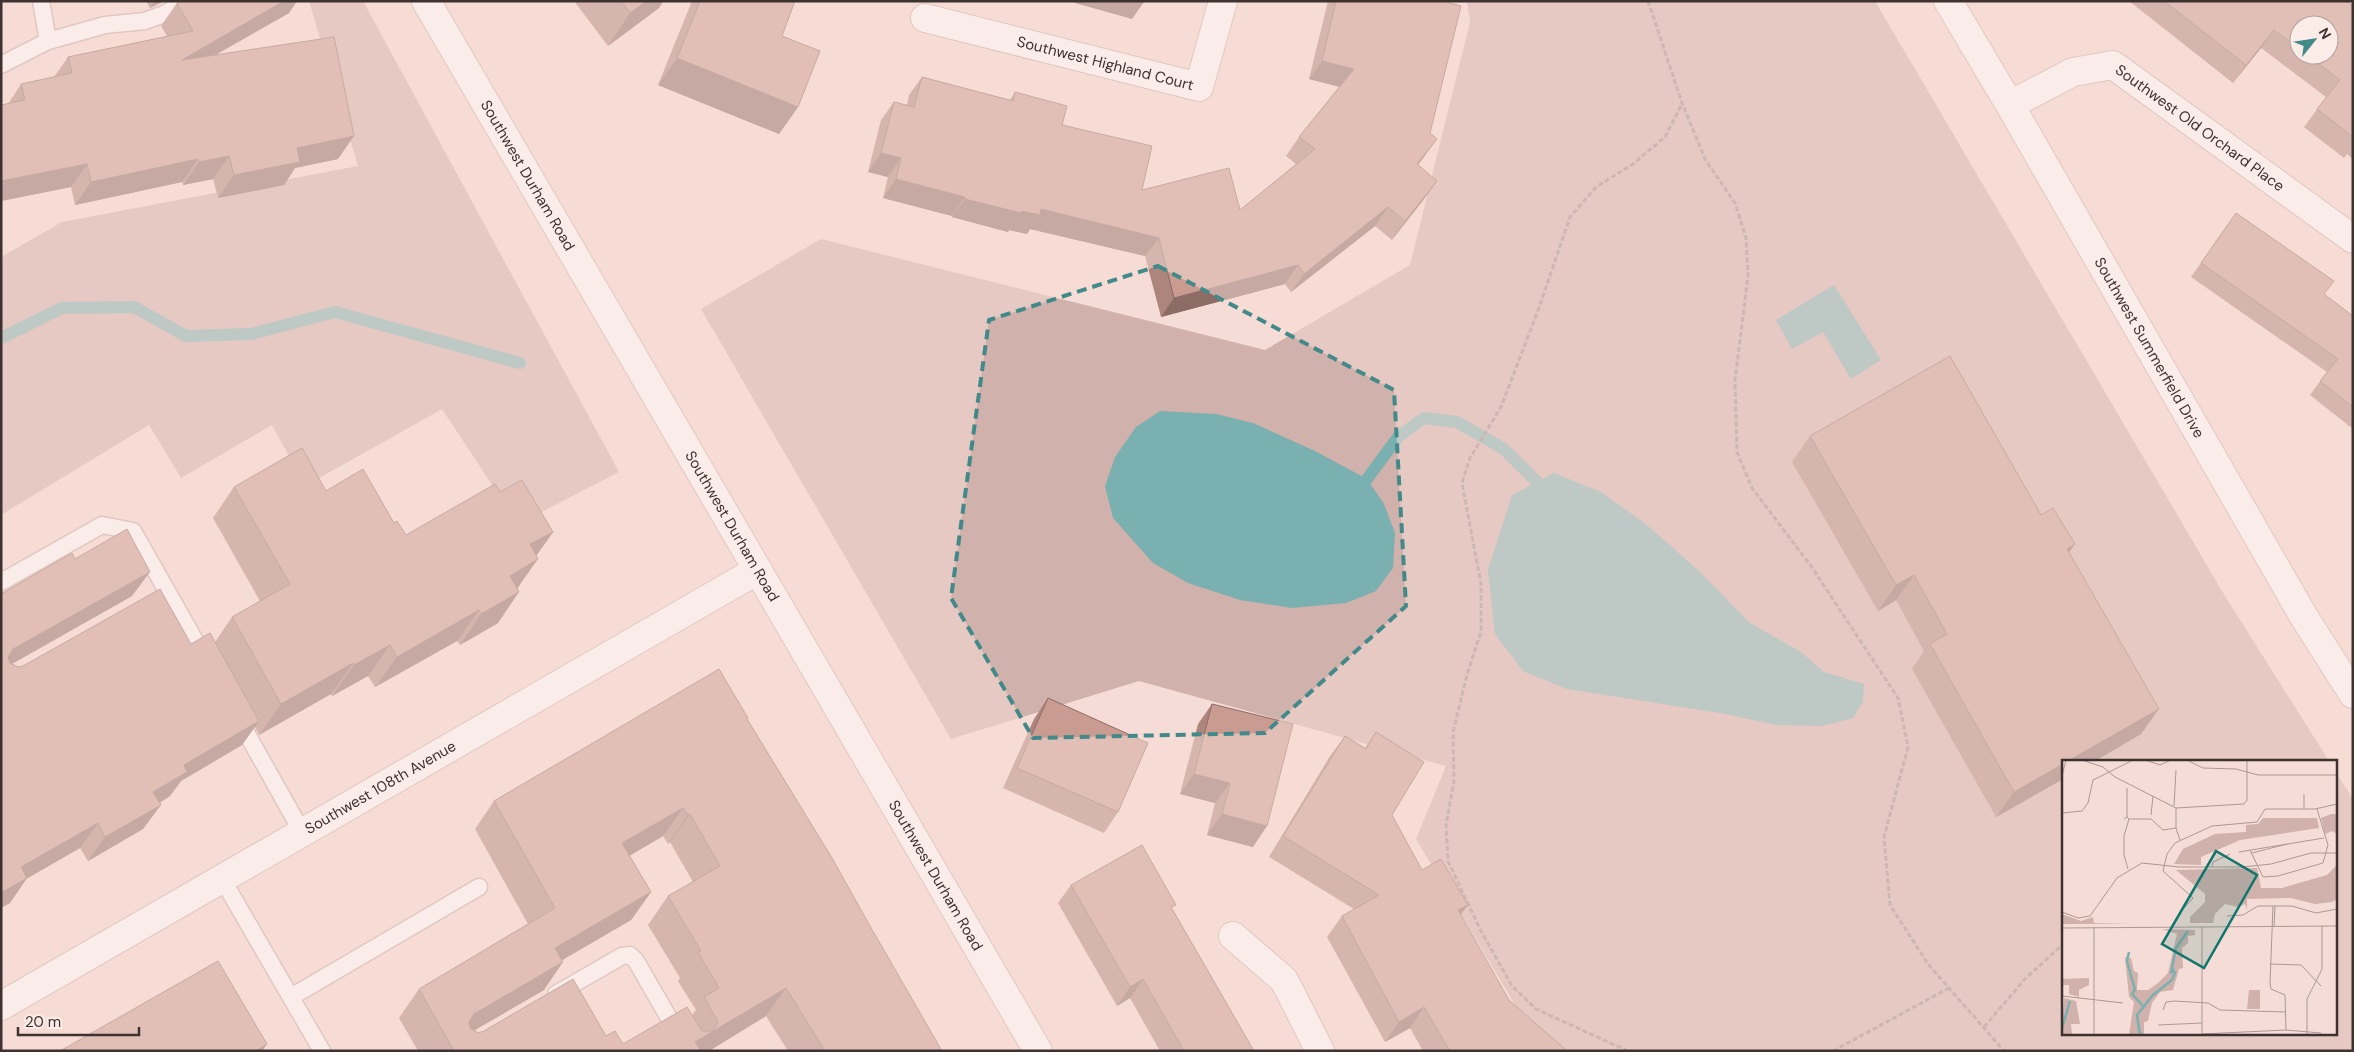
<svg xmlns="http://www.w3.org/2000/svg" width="2354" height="1052" font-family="'DM Sans',sans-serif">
  <rect width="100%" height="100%" fill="#f6dcd6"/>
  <g fill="#d0b1ab">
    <path d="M309,1H363L619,472L518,524L442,409L305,486L272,425L181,478L149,425L1,515V257L62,222L358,166Z"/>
    <path d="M1467,1H1875L2225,596L2329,761H2063V1033H2335V771L2353,799V1051H1545L1533,1035L1416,839L1446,766L1139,681L951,739L701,309L821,239L1265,350L1410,265L1470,22Z"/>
  </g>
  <g fill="#7ab0af">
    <path d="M1834,285L1881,360L1851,379L1823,332L1792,349L1776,320Z"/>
    <path d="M1160,411L1216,414L1253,423L1315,451L1367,479L1384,504L1395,533L1393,568L1376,591L1346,603L1292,608L1240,600L1188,583L1153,563L1113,518L1105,486L1115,457L1136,427Z"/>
    <path d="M1554,473L1601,492L1647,525L1698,570L1750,623L1801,652L1824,672L1864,684L1863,702L1853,718L1822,726L1777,725L1720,713L1567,689L1523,671L1495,634L1488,570L1512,495Z"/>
  </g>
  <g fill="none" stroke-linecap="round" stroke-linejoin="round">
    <g stroke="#7ab0af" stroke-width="12">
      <path d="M1,338L62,308L134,307L186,336L251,334L335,312L520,363"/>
      <path d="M1367,479L1398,437L1424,418L1457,422L1504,449L1537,482"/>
    </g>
    <defs>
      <g id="lane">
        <path d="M41,1L48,41"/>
        <path d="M1,65L48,41L105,25L145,21L164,14L187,1"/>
        <path d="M1,582L102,525L133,531L206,660"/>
        <path d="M238,718L302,832"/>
        <path d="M221,877L322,1051"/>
        <path d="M556,994L622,956L630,955L636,961L688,1051"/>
        <path d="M291,997L479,887"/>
      </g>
      <g id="street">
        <path id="s1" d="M1948,1L2010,105L2304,617L2353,694"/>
        <path id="s2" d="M925,18L1199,87L1223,1"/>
        <path id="s3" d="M2010,105L2073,72L2113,65L2353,239"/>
        <path d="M1233,936L1284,980L1320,1051"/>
        <path id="s4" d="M1,1006L758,570"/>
      </g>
      <g id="primary">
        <path id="s5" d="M426,1L1038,1051"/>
      </g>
    </defs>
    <use href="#lane" stroke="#c8aea9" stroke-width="19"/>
    <use href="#street" stroke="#c8aea9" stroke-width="30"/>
    <use href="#primary" stroke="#c8aea9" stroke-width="30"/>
    <g stroke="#9e8b87" stroke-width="3" stroke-dasharray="5 2.5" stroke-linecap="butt">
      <path d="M1648,1L1682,103L1705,159L1735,203L1746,238L1748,276L1735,380L1737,452L1752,488L1811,566L1898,698L1908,747L1884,837L1890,905L1928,964L2004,1051"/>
      <path d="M1984,1027L2025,979L2063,944"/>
      <path d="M1628,1051L1536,1009L1512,986L1480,929L1448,861L1446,825L1454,781L1453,732L1468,671L1481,632V584L1462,483L1470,458L1501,407L1540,305L1570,217L1596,187L1633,164L1665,137L1682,104"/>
      <path d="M1833,1051L1949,988"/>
    </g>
    <use href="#lane" stroke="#fff" stroke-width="16"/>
    <use href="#street" stroke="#fff" stroke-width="28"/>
    <use href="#primary" stroke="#fff" stroke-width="28"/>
  </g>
  <g fill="#ad857d" fill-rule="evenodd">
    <path d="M146,1H164L150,8Z"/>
    <path d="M180,1H297L289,13L215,55L338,159L295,168L284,185L218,198L213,179L183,185L182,182L75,205L71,187L1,201V105L8,104L21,84L54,77L68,57L167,36L161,26L177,3Z"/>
    <path d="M574,1H663L659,8L608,46Z"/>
    <path d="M692,1H795L782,36L798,107L779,134L658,85Z"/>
    <path d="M1328,1H1443L1424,157L1418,165L1437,181L1424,199L1392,240L1375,226L1291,292L1285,284L1161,317L1145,256L1030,229L1027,234L1009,230L1008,232L952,217V216L883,198L888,177L868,172L881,120L894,102L907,105L909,95L922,77L1010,100L1015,92L1062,125L1142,190L1240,210L1296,164L1286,156L1299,137L1339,87L1309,79Z"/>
    <path d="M2129,1H2346L2353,6V159L2347,154L2344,158L2304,127L2326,97L2261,48L2233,83ZM2299,25L2329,55H2299Z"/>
    <path d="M2236,213L2324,294L2353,316V429L2310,395L2327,372L2191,277Z"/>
    <path d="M1810,436L2041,515L2069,552L2141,734L2095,761H2063V779L1996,817L1912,669L1924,651L1896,600L1878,611L1792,462Z"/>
    <path d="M234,487L326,491L394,523L406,535L500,492L553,532L536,556L498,623L460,645L457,641L375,687L368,676L332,696L331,694L259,735L255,727L242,745L181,781L170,796L160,803L143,829L88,861L80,848L27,878L10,903L1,908V594L75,559L132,596L12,664L18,667L215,642L232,617L260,601L213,518Z"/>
    <path d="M1048,698L1118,812L1104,833L1003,788L1034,719Z"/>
    <path d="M1212,704L1253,847L1207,835L1215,803L1180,794L1198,724Z"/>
    <path d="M747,720L942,1051H788L766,1016L709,1051H418L399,1018L419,989L528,924L475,829L494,801ZM663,836L668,844L670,842L693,882L668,896L648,925L680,978L678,981L696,1010L692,1015L623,1044L606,1036L478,1033L475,1030L544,990L562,960L631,920L651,892L629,856Z"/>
    <path d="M1376,732L1392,815L1422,870L1468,905L1460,915L1509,1000L1567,1051H1423L1410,1028L1385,1042L1327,937L1342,916L1354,909L1269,857L1330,756L1345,736L1365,748Z"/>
    <path d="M1071,885L1173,910L1254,1051H1160L1130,998L1117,1006L1058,903Z"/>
  </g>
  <g fill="#8d6c66">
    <path d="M155,1H164L150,8Z"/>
    <path d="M284,1H297L289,13L166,83L182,60Z"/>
    <path d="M647,1H663L659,8L608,46L630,13Z"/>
    <path d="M1076,1H1143L1144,2L1132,19L1075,3Z"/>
    <path d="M2274,30L2261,48L2233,83L2246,65Z"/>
    <path d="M677,58L798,107L779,134L658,85Z"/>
    <path d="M1322,61L1354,69L1341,87L1309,79Z"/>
    <path d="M354,136L338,159L295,168L284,185L218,198L234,175L297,148Z"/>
    <path d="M1437,139L1424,157L1403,183L1417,164Z"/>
    <path d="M881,153L901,158L888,177L868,172Z"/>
    <path d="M229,156L213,179L183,185L199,162Z"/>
    <path d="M198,159L182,182L75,205L91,182Z"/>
    <path d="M87,164L71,187L1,201V181Z"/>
    <path d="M896,179L965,197L952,216L883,198Z"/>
    <path d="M1437,181L1424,199L1392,240L1405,221Z"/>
    <path d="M965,199L1022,211L1041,209L1159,238L1145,256L1030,229L1027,234L1009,230L1008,232L952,217Z"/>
    <path d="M1388,207L1375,226L1291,292L1304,274Z"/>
    <path d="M1298,265L1285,284L1161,317L1174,298Z"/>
    <path d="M553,532L531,563L530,544Z"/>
    <path d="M2075,544L2057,570L2067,549Z"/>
    <path d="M538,559L516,590L510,576Z"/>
    <path d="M150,572L132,596L1,670V666L13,649Z"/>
    <path d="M1914,575L1896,600L1878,611L1896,585Z"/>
    <path d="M519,592L498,623L460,645L481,614Z"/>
    <path d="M479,610L457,641L375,687L397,657Z"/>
    <path d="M390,645L368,676L332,696L354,665Z"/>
    <path d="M353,663L331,694L259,735L281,704Z"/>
    <path d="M2159,709L2141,734L2095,761H2068Z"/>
    <path d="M259,721L242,745L181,781L170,796L136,816L153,792L184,765Z"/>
    <path d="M2063,764V779L1996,817L2014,792Z"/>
    <path d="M1194,774L1230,783L1215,803L1180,794Z"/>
    <path d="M161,805L143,829L88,861L105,837Z"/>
    <path d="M683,808L663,836L602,872L622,843Z"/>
    <path d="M690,814L670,842L668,844L688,815Z"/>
    <path d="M1222,814L1267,826L1253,847L1207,835Z"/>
    <path d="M98,823L80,848L21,882L27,878L10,903L1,908V893L21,867Z"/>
    <path d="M651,892L631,920L535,976L555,948Z"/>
    <path d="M1468,905L1453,925L1458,910Z"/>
    <path d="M563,962L544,990L454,1042L474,1014Z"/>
    <path d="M1143,979L1130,998L1117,1006L1130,987Z"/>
    <path d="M786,988L766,1016L709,1051H689L695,1042Z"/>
    <path d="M1424,1007L1410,1028L1385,1042L1399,1022Z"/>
    <path d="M267,1044L262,1051H255Z"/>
  </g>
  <g fill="#c99b91" stroke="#8d6c66" fill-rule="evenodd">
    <path d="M180,1H284L182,60L334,37L354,136L297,148L300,162L234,175L229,156L199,162L198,159L91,182L87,164L1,181V105L25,100L21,84L72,73L68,57L193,31L177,3Z"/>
    <path d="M621,1H647L630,13Z"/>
    <path d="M700,1H795L782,36L820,51L798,107L677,58Z"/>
    <path d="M1336,1H1443L1461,6L1430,133L1437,139L1417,164L1437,181L1405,221L1388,207L1304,274L1298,265L1174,298L1159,238L1041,209L1040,215L1022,211L1021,213L965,199V197L896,179L901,158L881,153L894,102L914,107L922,77L1013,101L1015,92L1067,106L1062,125L1152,146L1142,190L1229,168L1240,210L1315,149L1299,137L1354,69L1322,61Z"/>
    <path d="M2164,1H2346L2353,6V137L2317,109L2340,80L2307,55H2329V25H2299V49L2274,30L2246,65Z"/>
    <path d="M2236,213L2334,281L2324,294L2353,316V407L2320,381L2338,359L2201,263Z"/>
    <path d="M1950,356L2041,515L2053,508L2075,544L2067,549L2159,709L2068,761H2063V764L2014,792L1930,644L1947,634L1914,575L1896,585L1810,436Z"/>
    <path d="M302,448L326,491L363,469L394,523L397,521L406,535L495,484L500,492L522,480L553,532L530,544L538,559L510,576L519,592L481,614L479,610L397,657L390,645L354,665L353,663L281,704L232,617L290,584L234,487Z"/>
    <path d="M127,529L150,572L13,649L8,657L10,663L18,667L23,666L160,589L191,644L210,633L259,721L184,765L187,772L153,792L161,805L105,837L98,823L21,867L27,878L1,893V594L72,553L75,559Z"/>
    <path d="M719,669L748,718L747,719L832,858L870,926L942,1051H825L786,988L695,1042L701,1051H454L419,989L555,908L494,801ZM683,808L688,815L690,814L720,866L668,896L701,951L698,952L719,988L704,997L718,1022L713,1031H702L687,1007L623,1044L615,1031L606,1036L573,979L484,1031L478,1033L470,1028L469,1022L474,1014L563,962L555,948L651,892L622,843Z"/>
    <path d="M1048,698L1148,743L1118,812L1017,768Z"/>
    <path d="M1212,704L1293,724L1267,826L1222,814L1230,783L1194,774Z"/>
    <path d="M1376,732L1424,762L1392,815L1422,870L1441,859L1468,905L1458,910L1509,1000L1567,1051H1450L1424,1007L1399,1022L1342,916L1379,895L1283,836L1345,736L1366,749Z"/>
    <path d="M1142,845L1176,905L1171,907L1254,1051H1184L1143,979L1130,987L1071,885Z"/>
    <path d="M218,961L267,1044L255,1051H60Z"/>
  </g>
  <path d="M0 0H2354V1052H0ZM1158,266L1394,390L1406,606L1265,733L1033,738L951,598L989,320Z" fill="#f6dcd6" fill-opacity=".55" fill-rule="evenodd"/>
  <path fill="none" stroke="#428a89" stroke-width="4" stroke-dasharray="10 6" stroke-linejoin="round" d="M1158,266L1394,390L1406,606L1265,733L1033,738L951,598L989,320Z"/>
  <g text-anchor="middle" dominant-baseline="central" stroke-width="5" stroke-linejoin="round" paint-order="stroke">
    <g font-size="15" fill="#3d3230" stroke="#fcece8">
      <text stroke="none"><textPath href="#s2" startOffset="186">Southwest Highland Court</textPath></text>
      <text stroke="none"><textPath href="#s3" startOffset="219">Southwest Old Orchard Place</textPath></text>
      <text stroke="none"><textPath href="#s5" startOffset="202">Southwest Durham Road</textPath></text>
      <text stroke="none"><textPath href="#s1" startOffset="401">Southwest Summerfield Drive</textPath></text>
      <text stroke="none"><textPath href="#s5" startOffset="608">Southwest Durham Road</textPath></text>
      <text stroke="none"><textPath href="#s4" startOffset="438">Southwest 108th Avenue</textPath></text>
      <text stroke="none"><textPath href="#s5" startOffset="1012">Southwest Durham Road</textPath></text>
    </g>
  </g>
  <g transform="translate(2062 760)">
    <rect width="275" height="275" fill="#f6dcd6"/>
    <path d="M269,54H275V74L270,71L263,74L259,58ZM201,58H255L257,68L178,80L139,97V105L112,104L121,89L153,74L184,72V65L196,64ZM275,105V139L270,142L253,144L229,138L185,139V150L183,144L176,147L163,144L153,154L151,163H128V157L143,142V134L114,110L195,108L199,128H220L265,115ZM0,154L19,161L31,157L32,163L69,164H0ZM100,169L133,170V175L126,176V183L120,188L121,208L117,209L111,230L98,232L90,243L86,261L82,262V274L88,275H67L72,242L67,237L63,197L69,198L72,211L76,213L75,230H86L96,223L106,213L115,174ZM27,218V225L17,230V237L7,234V225H0V219ZM187,230H198V249H185ZM2,238L14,241L18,264H9L10,275H0Z" fill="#d0b1ab"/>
    <path fill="none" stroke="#7ab0af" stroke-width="2.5" d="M67,192L65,201L73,230L70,234L81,246M0,268L8,241M78,275L75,255L91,235L110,220L113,213L111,210L109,213L114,188L126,171"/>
    <path fill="none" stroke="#ac9894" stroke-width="1" d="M20,0L41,7L53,17L114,48L182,44L185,40V0M83,0L98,5L109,0M125,0L141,8L174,9L196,15H275M0,16L4,0M112,46L114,10M114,48V68L118,80M242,49V34M0,53L20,51L26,43L31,20L71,0M89,55L91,36M65,57V28M62,59L65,57L67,59L62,76V95L66,109M67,59H89L101,70L114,68M188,90L201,117L216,116L261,103L266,85L255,49M177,92L262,78M190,93L225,84M150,107L151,102L168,94M211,146L208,223L209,229L223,235L224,270M122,148L131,138L101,111L105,94L113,83L150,66L195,62L203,49H253L275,44M0,152L16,158L28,156L55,118L80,103L117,107H181L209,104L249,93H275M165,156L181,155L196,146H230L254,153L275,149M32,167V275M140,167V275M212,167L213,146M0,168L275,166M208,204L239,205L259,226M0,236L61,243M101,250L104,242L112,241L146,243L158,250L224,252M96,265L140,263M140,274L224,270L259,273M245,275V239L260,209V166"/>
    <path fill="#0f766e" fill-opacity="0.15" stroke="#0f766e" stroke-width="2.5" d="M154,91L195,115L142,208L100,184Z"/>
    <rect width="275" height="275" fill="none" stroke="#3d3230" stroke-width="2.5"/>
  </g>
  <rect width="2354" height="1052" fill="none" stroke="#3d3230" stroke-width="5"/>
  <g transform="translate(2314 40) rotate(60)"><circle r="24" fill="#fcece8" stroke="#b0a29e"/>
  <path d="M0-4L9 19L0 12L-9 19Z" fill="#428a89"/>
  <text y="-8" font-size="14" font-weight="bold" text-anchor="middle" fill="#3d3230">N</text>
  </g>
  <path d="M18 1027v8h121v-8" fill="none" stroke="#3d3230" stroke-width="2.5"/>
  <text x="25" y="1027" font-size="15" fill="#3d3230" stroke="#fcece8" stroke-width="4" paint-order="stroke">20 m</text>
</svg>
